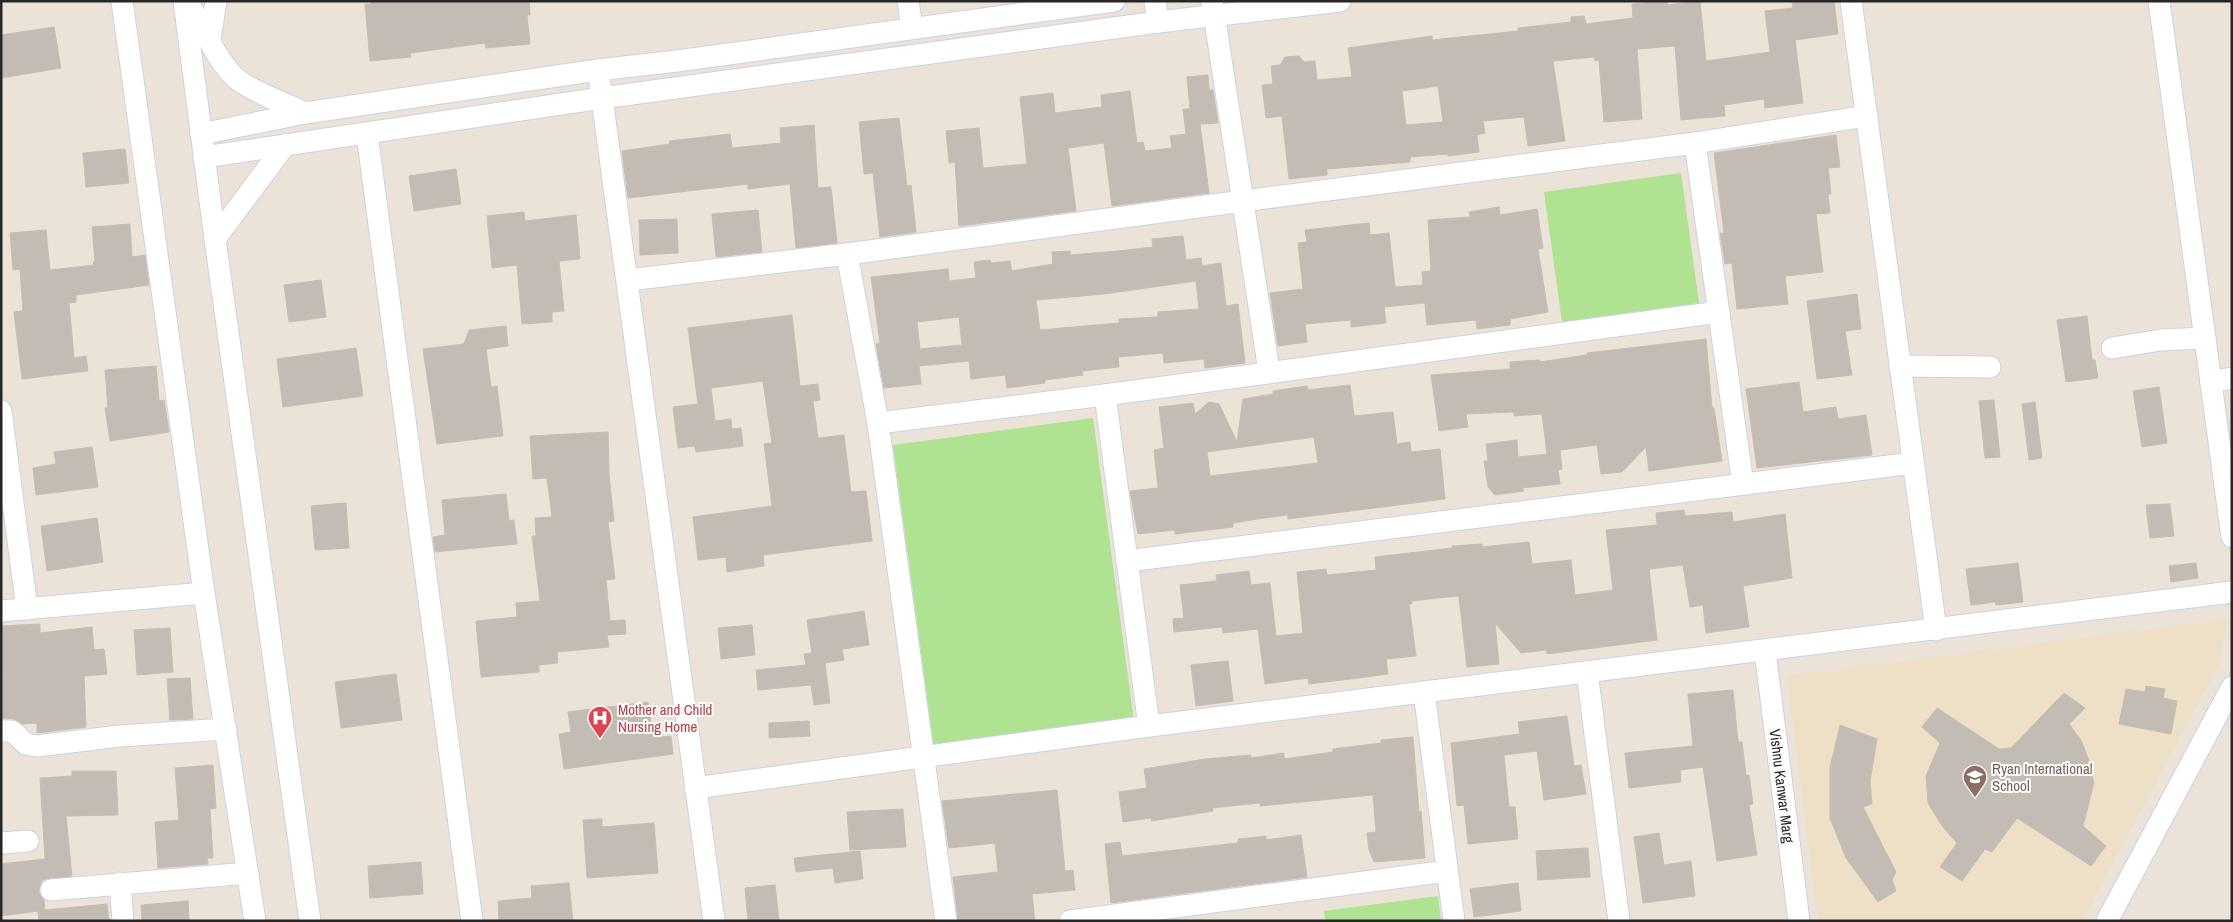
<svg xmlns="http://www.w3.org/2000/svg" width="2233" height="922" font-family="'Archivo Narrow',sans-serif">
  <rect width="100%" height="100%" fill="#ebe2d8"/>
  <path fill="#ede0c6" d="M2228,619L2218,666L2082,921H1818L1787,676Z"/>
  <g fill="#afe392">
    <path d="M1681,173L1699,303L1562,322L1544,192Z"/>
    <path d="M1093,418L1134,721L934,748L893,445Z"/>
    <path d="M1438,896L1441,921H1325L1324,911Z"/>
  </g>
  <g fill="#c2bcb5" stroke="#c6beb2" fill-rule="evenodd">
    <path d="M371,1H529L530,15H527L530,44L486,48L485,43L410,53L411,57L370,61L365,4H371Z"/>
    <path d="M1666,1L1668,5L1700,1L1706,61L1770,52L1765,11L1793,8L1792,3L1798,1H1834L1838,34L1795,40L1803,103L1765,108L1764,99L1724,105L1725,116L1681,120L1675,46L1637,49L1642,119L1604,122L1599,60L1595,61L1594,57L1553,61L1565,141L1528,146L1524,117L1483,121L1485,133L1477,135L1479,152L1448,156V154L1410,157V162L1327,169V175L1289,179L1282,116L1266,118L1262,85L1273,84L1271,66L1280,65L1285,57L1299,56L1304,62L1315,61L1317,80L1352,77L1348,48L1432,36V40L1518,31V28L1571,22V17L1584,16L1586,24L1633,18L1632,4ZM1438,86L1443,122L1406,125L1402,91Z"/>
    <path d="M54,27L61,68L1,78V35Z"/>
    <path d="M1208,75L1209,90H1213L1218,123L1200,124L1209,193L1112,206L1104,143L1068,148L1076,211L959,226L955,162L949,163L946,131L979,128L983,168L1027,164L1020,97L1053,93L1055,113L1102,107L1101,95L1130,91L1137,143L1143,142L1145,151L1172,148L1170,136L1186,134L1183,109H1190L1187,77Z"/>
    <path d="M899,118L907,186L911,185L916,232L880,237L873,173L864,174L859,122Z"/>
    <path d="M814,125L818,188L831,187L837,243L796,248L790,184L748,189V184L628,198L622,151L670,144L669,141L730,134L732,148L781,143L780,128Z"/>
    <path d="M1836,135L1840,167L1828,168L1831,194H1828L1830,213L1816,214L1823,272L1785,276L1788,304L1737,309L1732,263L1725,264L1720,233H1724L1714,153Z"/>
    <path d="M125,149L129,183L86,187L83,153Z"/>
    <path d="M456,169L461,204L414,211L409,176Z"/>
    <path d="M1499,207L1500,215L1537,209L1543,248L1538,249L1548,312L1510,319V325L1477,329L1476,320L1427,325L1425,303L1384,307L1386,323L1351,327V320L1305,324L1307,342L1278,346L1270,293L1303,289L1298,243L1307,242L1305,230L1369,223L1370,235L1389,233L1395,287L1423,285L1422,272L1431,271L1428,220L1470,217L1469,212Z"/>
    <path d="M758,210L762,252L716,257L712,214Z"/>
    <path d="M524,212L525,221L576,215L580,259L559,261L564,311L552,312V322L522,324L517,265L492,268L487,216Z"/>
    <path d="M677,219L678,253L640,255L639,220Z"/>
    <path d="M130,224L132,257L145,255L149,285L76,295V302L69,303L74,358L86,356L88,371L22,379L14,312L23,311L20,269L13,270L10,233L46,230L50,270L94,265L93,262H95L92,227Z"/>
    <path d="M1183,236L1186,260L1201,258L1202,266L1221,263L1226,306L1238,304L1245,363L1205,368L1204,359L1164,363L1163,353L1118,357L1119,367L1082,371L1083,375L1045,380V383L1007,388L1005,375L971,379L969,361L919,366L921,384L884,388L876,344L880,343L871,277L948,269L949,281L976,278L974,262L990,260L991,263L1010,261L1012,271L1053,264L1052,252L1070,251V255L1118,251L1153,247L1152,239ZM1196,281L1199,309L1158,312V317L1119,319V323L1040,330L1036,300L1104,294ZM959,317L962,345L920,349L917,322Z"/>
    <path d="M321,280L326,317L289,322L284,285Z"/>
    <path d="M1857,294L1861,329L1845,331L1852,375L1817,379L1807,301Z"/>
    <path d="M792,315L800,386L818,384L820,400L813,401L818,438L844,435L851,492L866,491L872,541L763,555L764,566L727,572L726,557L698,560L693,517L772,506L764,444L772,443L763,381L711,388L715,421L731,419L732,429L741,428L743,446L696,452L695,446L678,448L673,407L698,404L688,328Z"/>
    <path d="M2087,316L2092,360H2095L2098,378L2066,382L2057,320Z"/>
    <path d="M506,326L508,346L486,349L491,387L497,386L503,436L437,444L423,349L464,344L469,330Z"/>
    <path d="M1706,339L1712,408H1714L1722,461L1649,471L1646,447L1622,472L1601,474L1597,445L1560,450L1562,469L1558,470L1560,484L1522,488L1524,491L1495,495L1488,487L1484,461H1488L1486,444L1517,440L1518,457L1547,454L1542,414L1514,416V412L1466,414L1468,427L1439,431L1431,375L1510,369V362L1540,360V362L1587,355V353Z"/>
    <path d="M356,348L363,396L283,407L277,359Z"/>
    <path d="M156,366L159,401L164,400L169,432L110,441L105,408H108L105,370Z"/>
    <path d="M1799,382L1803,412L1836,407L1838,419L1866,415L1872,455L1757,468L1746,389Z"/>
    <path d="M1350,385L1354,416L1393,412L1397,444L1410,442L1411,452L1440,449L1445,499L1288,519V515L1264,518L1233,523V527L1175,534V530L1138,534L1130,491L1158,488L1154,450L1164,448L1159,407L1193,403L1195,414L1209,402L1219,404L1237,442L1243,399L1273,394V391L1307,386L1308,390ZM1314,437L1318,463L1210,476L1207,452Z"/>
    <path d="M2159,387L2167,443L2142,447L2133,391Z"/>
    <path d="M1994,400L2000,457L1985,458L1979,401Z"/>
    <path d="M2035,402L2042,458L2029,460L2022,404Z"/>
    <path d="M608,432L609,475L614,521L608,522L615,579L606,580L610,621L625,620L626,634L607,635L609,647L557,652L558,663L539,665V672L481,677L476,621L517,617L516,603L540,601L532,536H536L535,518L552,517L547,478L533,479L530,436Z"/>
    <path d="M92,447L98,487L36,495L33,468L56,464L54,452Z"/>
    <path d="M506,494L509,521L514,520L517,544L435,552L433,537L445,535L442,500Z"/>
    <path d="M346,503L349,548L315,550L311,506Z"/>
    <path d="M2170,504L2174,536L2150,538L2146,505Z"/>
    <path d="M1684,510L1685,516L1732,512L1733,522L1785,514L1792,578L1743,586L1749,627L1706,633L1703,605L1690,607L1683,565L1649,569L1657,640L1547,654L1546,650L1521,653L1495,623L1499,664L1467,667L1459,597L1457,596L1411,601L1412,604H1409L1416,656L1386,659L1388,674L1359,678L1309,684L1308,678L1265,684L1258,629L1223,633L1222,627L1174,632L1173,619L1184,618L1180,585L1217,581L1216,575L1249,571L1251,585L1270,583L1276,636L1303,633L1297,572L1326,569L1327,575L1376,570L1375,557L1452,548V546L1482,544V547L1529,542L1532,564L1571,560L1575,595L1613,590L1606,530L1657,525L1656,513Z"/>
    <path d="M97,518L103,562L47,571L41,526Z"/>
    <path d="M2018,563L2023,602L1996,605L1995,602L1971,605L1966,569Z"/>
    <path d="M2196,563L2198,578L2171,582L2169,566Z"/>
    <path d="M864,611L869,645L842,649L844,660L825,663L830,703L814,705L811,685L758,690L756,670L806,665L804,654L812,653L807,620Z"/>
    <path d="M40,624V633L92,627L94,650L104,649L107,674L84,676L86,727L37,733V723L22,724L13,719L1,718V679H3L1,626Z"/>
    <path d="M752,625L755,655L721,659L718,628Z"/>
    <path d="M170,628L173,672L137,675L134,630Z"/>
    <path d="M1228,661L1233,701L1196,706L1191,665Z"/>
    <path d="M396,674L402,720L341,728L335,682Z"/>
    <path d="M190,678L193,719L170,720L167,679Z"/>
    <path d="M2146,686L2165,689L2163,698L2177,701L2171,734L2119,724L2126,689L2145,692Z"/>
    <path d="M1733,690L1738,742H1742L1746,776L1749,775L1753,804L1749,805L1757,855L1717,861L1703,767L1680,770L1681,782L1629,788L1625,753L1693,746L1688,694Z"/>
    <path d="M2064,693L2085,708L2069,724L2081,740L2089,761L2094,783L2083,826L2106,846L2091,866L2017,818L1992,852L1985,849L1962,881L1940,867L1957,843L1942,826L1928,803L1926,776L1940,743L1922,727L1937,708L1999,749L2011,748Z"/>
    <path d="M648,702L653,738L671,736L673,754L564,769L559,734L571,732L568,712Z"/>
    <path d="M1567,716L1574,766L1581,765L1586,794L1544,800L1537,751L1504,755L1509,807H1515L1518,839L1468,844L1464,805L1457,806L1451,743L1520,734L1518,722Z"/>
    <path d="M809,721L810,736L769,738V723Z"/>
    <path d="M1840,725L1877,739L1870,781L1872,804L1863,807L1896,872L1892,880L1896,891L1878,902L1846,858L1830,818V768Z"/>
    <path d="M1413,737L1419,812L1421,811L1425,858L1374,862L1369,850L1367,833L1376,832L1373,795L1260,806V803L1212,808L1213,811L1152,821L1151,818L1123,822L1119,792L1147,788L1144,769L1205,759L1251,755V758L1284,753V759L1333,752V749L1381,743V740Z"/>
    <path d="M213,765L216,808L210,809L213,858H207L208,864L158,868L155,822L179,820L175,768Z"/>
    <path d="M72,771H116L118,815L66,816L72,876L42,880L39,892L44,900L45,910L107,904L109,921H39L38,911L1,916V864L45,859L40,778L72,776Z"/>
    <path d="M1057,790L1065,871L1073,870L1075,890L1032,894L1035,921H958L953,877L998,872L995,843L949,848L942,801Z"/>
    <path d="M903,809L906,847L850,850L847,812Z"/>
    <path d="M602,819V827L654,823L658,873L587,878L583,820Z"/>
    <path d="M1659,833L1664,865L1691,861L1695,896L1643,903L1634,837Z"/>
    <path d="M1301,835L1307,877L1111,903L1105,844L1120,842L1122,856L1238,843V839L1266,836V840Z"/>
    <path d="M1588,848L1590,877L1538,880L1536,851Z"/>
    <path d="M860,851L863,879L835,883L833,868L796,872L794,858Z"/>
    <path d="M421,862L423,894L370,898L368,866Z"/>
    <path d="M569,883L573,921H499L498,901L532,898L531,886Z"/>
    <path d="M1518,883L1521,911L1474,917L1470,889Z"/>
    <path d="M775,885L779,920L748,921L745,888Z"/>
    <path d="M188,901L189,921H142L141,905Z"/>
  </g>
  <g fill="none" stroke-linecap="round" stroke-linejoin="round">
    <defs>
      <g id="minor">
        <path d="M122,1L204,593L255,921"/>
        <path d="M184,1L215,239L310,921"/>
        <path d="M187,1C200,22 220,67 238,80C255,93 285,103 305,113"/>
        <path d="M908,1L912,28"/>
        <path d="M1155,1L1158,22"/>
        <path d="M1212,1L1269,371"/>
        <path d="M1851,1L1936,630"/>
        <path d="M2159,1L2232,537"/>
        <path d="M210,39L216,1"/>
        <path d="M600,84L714,921"/>
        <path d="M201,134L305,113L598,70L677,61L1114,1"/>
        <path d="M367,134L472,921"/>
        <path d="M1695,143L1743,484"/>
        <path d="M204,157L602,98L1158,22L1340,1"/>
        <path d="M215,239L285,145"/>
        <path d="M847,254L878,423L946,921"/>
        <path d="M628,280L847,254L1243,201L1695,143L1867,116"/>
        <path d="M2112,348L2161,340L2205,338"/>
        <path d="M1900,366L1990,367"/>
        <path d="M2211,382L2232,378"/>
        <path d="M1105,395L1149,726"/>
        <path d="M1,411L27,609"/>
        <path d="M878,423L1105,395L1719,312"/>
        <path d="M1127,561L1913,463"/>
        <path d="M1,611L204,593"/>
        <path d="M1765,651L1799,921"/>
        <path d="M1587,672L1619,921"/>
        <path d="M1424,692L1454,921"/>
        <path d="M1,731H12L26,744L37,746L120,736L226,729"/>
        <path d="M695,788L1149,726L2232,592"/>
        <path d="M1,843L28,841"/>
        <path d="M120,883L123,921"/>
        <path d="M51,890L248,873"/>
        <path d="M1070,921L1447,871"/>
        <path d="M2107,921L2232,687"/>
      </g>
    </defs>
    <use href="#minor" stroke="#cdd2e1" stroke-width="23"/>
    <use href="#minor" stroke="#fff" stroke-width="21"/>
  </g>
  <defs>
    <symbol id="hospital-pin" viewBox="-11 -11 22 30"><path d="M0 17L-7.5 6A9.5 9.5 0 1 1 7.5 6Z" fill="#e0444e" stroke="#fff"/><path d="M-5-5h3v3.5h4V-5h3V5h-3V1.5h-4V5h-3Z" fill="#fff"/></symbol>
    <symbol id="school-pin" viewBox="-11 -11 22 30"><path d="M0 17L-7.5 6A9.5 9.5 0 1 1 7.5 6Z" fill="#8d6e63" stroke="#fff"/><path d="M0-5L7-2L0 1L-7-2ZM-4 1L0 2.5L4 1V4Q0 6-4 4Z" fill="#fff"/></symbol>
  </defs>
  <g fill-rule="evenodd">
    <use href="#hospital-pin" x="586" y="704" width="28" height="38"/>
    <use href="#school-pin" x="1961" y="763" width="28" height="38"/>
  </g>
  <g text-anchor="middle" dominant-baseline="central" stroke-width="4" stroke-linejoin="round" paint-order="stroke">
    <g font-size="15" fill="#be3a42" stroke="#fff" text-anchor="start">
      <text x="618" y="709">Mother and Child<tspan x="618" dy="17">Nursing Home</tspan></text>
    </g>
    <g font-size="15" fill="#785e54" stroke="#fff" text-anchor="start">
      <text x="1992" y="768">Ryan International<tspan x="1992" dy="17">School</tspan></text>
    </g>
    <g font-size="15" fill="#272727" stroke="#fff">
      <text transform="translate(1782 786) rotate(83)">Vishnu Kanwar Marg</text>
    </g>
  </g>
  <rect width="2233" height="922" fill="none" stroke="#272727" stroke-width="5"/>
</svg>
